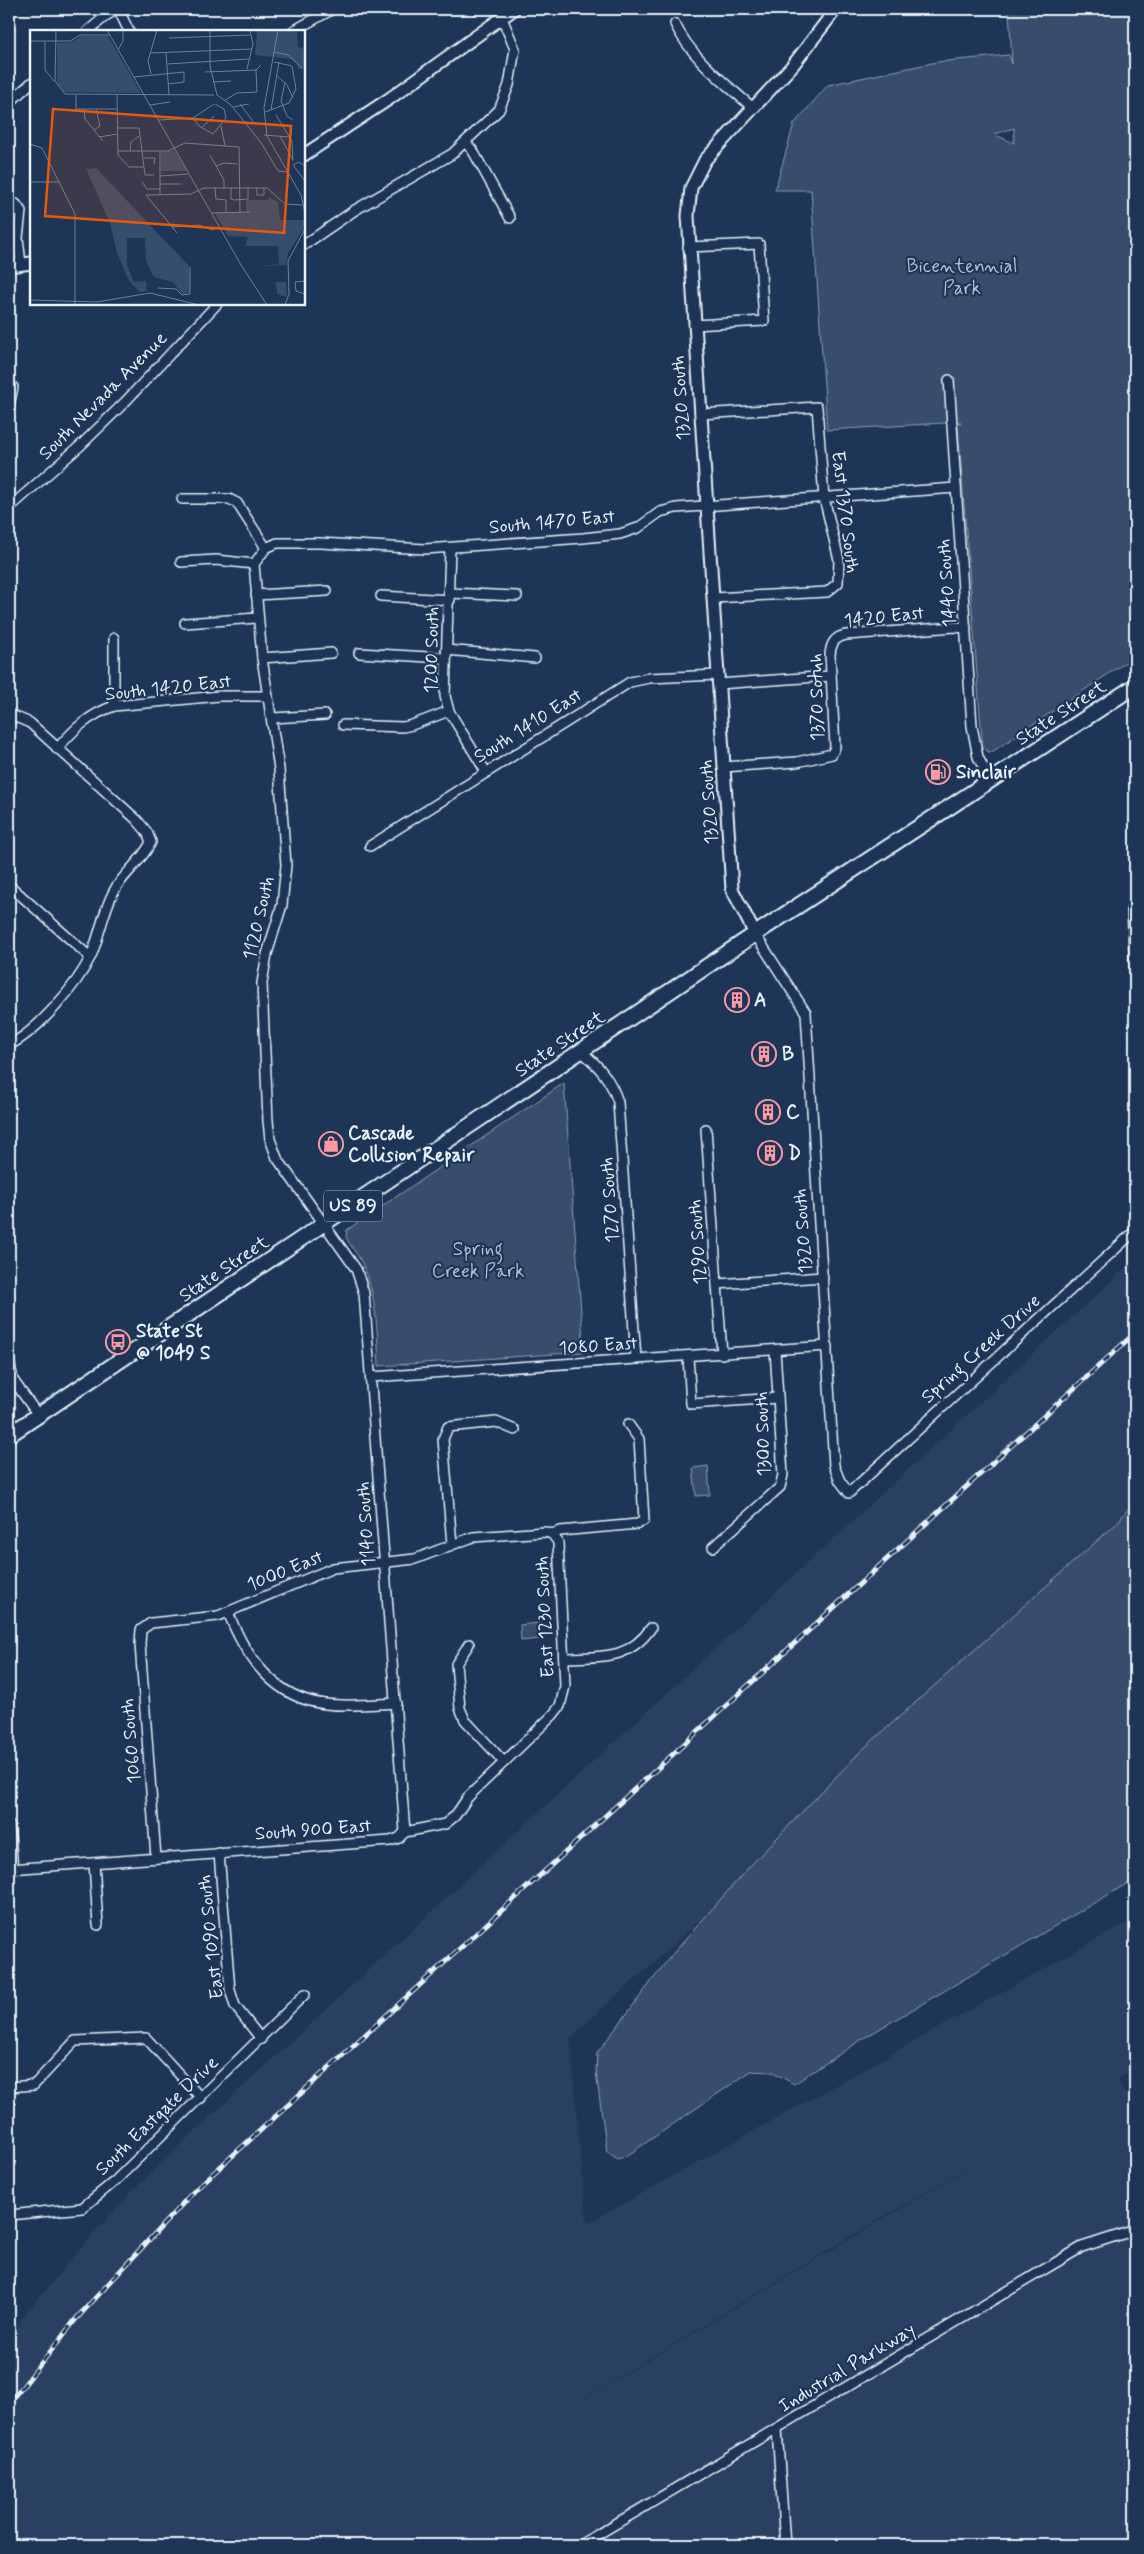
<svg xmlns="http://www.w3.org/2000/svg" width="1144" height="2554" font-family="Mynerve,sans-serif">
  <rect width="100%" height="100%" fill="#1d3557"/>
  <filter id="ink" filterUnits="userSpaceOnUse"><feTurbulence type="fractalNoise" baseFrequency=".02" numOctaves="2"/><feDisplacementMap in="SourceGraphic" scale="10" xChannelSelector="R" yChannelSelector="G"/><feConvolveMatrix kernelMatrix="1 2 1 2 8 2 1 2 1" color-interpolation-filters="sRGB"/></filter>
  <g filter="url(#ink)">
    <path fill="#2a4162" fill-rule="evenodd" d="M1135,1259V1523L1124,1537L570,2038L587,2224L1135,1918V2068L1118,2079L1135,2114V2545H9V2333L86,2242L135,2188L182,2143ZM1005,2146L580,2401H579L851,2236Z"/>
    <g fill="#374d6c" stroke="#909fb2" fill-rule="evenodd">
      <path d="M1009,9H1135V656L992,752H988L984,747L982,739L958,426L961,422L827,430L811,190H775L794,124L828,85L937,62L1009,55L1012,64ZM1014,128V143L995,135V134Z"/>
      <path d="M564,1083L584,1352L379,1366C377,1332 377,1294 362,1263C358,1254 350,1246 346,1237L347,1230Z"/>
      <path d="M708,1466L710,1495L696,1496L693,1468Z"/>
      <path d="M1135,1501V1879L864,2038L794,2084L773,2072L751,2071L628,2155L618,2159L607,2152L596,2072L597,2053L670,1957L749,1867L861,1751L1116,1524Z"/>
      <path d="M539,1623L540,1639L521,1641L520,1625Z"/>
    </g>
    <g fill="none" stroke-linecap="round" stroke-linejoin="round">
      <defs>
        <g id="minor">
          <path d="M118,9L129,31"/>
          <path d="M675,24C691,58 725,83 753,108"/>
          <path d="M88,31L107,15L118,9"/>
          <path d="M293,31L333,9"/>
          <path d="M9,103L31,83"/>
          <path d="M465,142L473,151L510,218"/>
          <path d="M9,202L16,204L21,211L18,238L21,264"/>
          <path d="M304,245L355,210L452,154L499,110L509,85L515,49L502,18"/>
          <path d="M688,247L759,244L764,321L694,325"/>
          <path d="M949,380L972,726L978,757L990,781"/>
          <path d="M9,406L13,387"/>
          <path d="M700,414L817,407L824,498L839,560L838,583L827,592L713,598"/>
          <path d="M182,499H229L237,503L266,548"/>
          <path d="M9,508L81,445L125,402L217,304"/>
          <path d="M266,548L254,564L262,658L279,769L286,865L282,905L267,954L262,983L268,1121L270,1139L277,1158L356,1269L364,1293L405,1832"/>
          <path d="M266,548L277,543H320L425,549L583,538L620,534L638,528L660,512L676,508L956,488"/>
          <path d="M450,548L445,696L449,711L486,772"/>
          <path d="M181,562L216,560L254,564"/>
          <path d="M450,593L517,596"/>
          <path d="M256,595L327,591"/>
          <path d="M381,596L450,600"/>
          <path d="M185,623L257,618"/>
          <path d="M114,638V706"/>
          <path d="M446,650L535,658"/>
          <path d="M359,653L446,658"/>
          <path d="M262,658L331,653"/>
          <path d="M719,684L831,676"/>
          <path d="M9,714L30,723L137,820L147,832L151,842C143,860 124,873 114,891C103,911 100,935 91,956C77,985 38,1031 9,1045"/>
          <path d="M272,718L325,715"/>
          <path d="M343,725L403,727L412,725L449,711"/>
          <path d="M57,749C74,729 89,715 114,706L219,696H268"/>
          <path d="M724,767L797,762L832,754L835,747L830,655C831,643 835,637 846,635L955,627L966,628"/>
          <path d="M370,846L630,682L649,678L718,675"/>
          <path d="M9,885L90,957"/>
          <path d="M1135,898L1132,908L1135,971"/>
          <path d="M755,934L806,1013L834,1466L840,1481L849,1493L1135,1231"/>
          <path d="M582,1052C599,1066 611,1080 618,1102L636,1359"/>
          <path d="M706,1129L722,1354"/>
          <path d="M717,1284L823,1277"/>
          <path d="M688,1356L691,1404L778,1398"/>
          <path d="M9,1359L13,1380L38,1415"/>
          <path d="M371,1377L828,1346"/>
          <path d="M452,1544L443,1439L448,1427L496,1422L515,1430"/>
          <path d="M713,1547L780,1487L783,1475L775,1350"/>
          <path d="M228,1612C245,1657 275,1699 326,1704C349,1707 373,1704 396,1703"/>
          <path d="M469,1644L456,1664L460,1708L465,1720L503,1761"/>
          <path d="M564,1658C601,1656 628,1661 651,1628"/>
          <path d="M9,1825L13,1869"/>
          <path d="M219,1853L230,1990L235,2006L261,2039"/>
          <path d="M156,1858L140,1644L141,1630L151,1623L218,1616L333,1568L415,1559L473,1537L545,1532L552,1534L560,1531L638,1524L644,1520L639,1439L628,1424"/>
          <path d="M94,1863L98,1925"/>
          <path d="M9,1869L390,1841L399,1838L405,1832L445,1824L455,1816L468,1797L553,1715L560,1706L565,1686L558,1542L552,1534"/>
          <path d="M9,2087L34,2085L75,2041L146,2038L201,2098"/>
          <path d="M9,2215L82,2208L115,2181L305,1994"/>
          <path d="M777,2429L785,2545"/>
          <path d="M580,2545L1082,2247L1135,2230"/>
        </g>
        <g id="tertiary">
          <path d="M304,155L389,99L514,9"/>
          <path d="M9,266L31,263"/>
          <path d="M755,934L732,889L688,216L691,188L705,160L793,65L836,9"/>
        </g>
        <path id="primary" d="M9,1435L755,934L1135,686"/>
      </defs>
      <use href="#minor" stroke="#e8f1f8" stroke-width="12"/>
      <use href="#tertiary" stroke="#e8f1f8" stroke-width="15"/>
      <use href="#primary" stroke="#e8f1f8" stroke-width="18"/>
      <use href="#minor" stroke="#1d3557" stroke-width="9"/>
      <use href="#tertiary" stroke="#1d3557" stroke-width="11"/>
      <use href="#primary" stroke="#1d3557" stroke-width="14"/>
      <defs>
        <path id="rail" d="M9,2404L76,2319L196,2189L1135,1333"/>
      </defs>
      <use href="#rail" stroke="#e8f1f8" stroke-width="5"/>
      <use href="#rail" stroke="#1d3557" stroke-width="3" stroke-dasharray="9" stroke-linecap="butt"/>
    </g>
  </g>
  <defs>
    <symbol id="fuel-ring" viewBox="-11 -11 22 22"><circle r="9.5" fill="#1d3557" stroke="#ff9aa2" stroke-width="1.5"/><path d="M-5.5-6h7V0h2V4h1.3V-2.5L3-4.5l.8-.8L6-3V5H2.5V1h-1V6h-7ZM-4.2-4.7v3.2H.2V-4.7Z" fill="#ff9aa2"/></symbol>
    <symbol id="building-ring" viewBox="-11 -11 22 22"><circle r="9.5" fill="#1d3557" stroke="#ff9aa2" stroke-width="1.5"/><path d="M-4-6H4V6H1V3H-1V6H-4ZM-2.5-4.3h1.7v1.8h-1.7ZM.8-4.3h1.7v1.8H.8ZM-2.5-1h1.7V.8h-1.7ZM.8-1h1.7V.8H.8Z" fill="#ff9aa2"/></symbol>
    <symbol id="shop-ring" viewBox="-11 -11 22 22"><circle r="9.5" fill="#1d3557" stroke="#ff9aa2" stroke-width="1.5"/><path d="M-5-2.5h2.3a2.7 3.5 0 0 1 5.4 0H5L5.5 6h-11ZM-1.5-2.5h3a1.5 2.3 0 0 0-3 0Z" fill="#ff9aa2"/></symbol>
    <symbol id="bus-ring" viewBox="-11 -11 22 22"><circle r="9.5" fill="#1d3557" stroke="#ff9aa2" stroke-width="1.5"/><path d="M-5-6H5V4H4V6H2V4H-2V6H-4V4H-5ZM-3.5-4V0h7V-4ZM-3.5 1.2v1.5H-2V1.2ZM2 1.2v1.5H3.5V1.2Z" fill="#ff9aa2"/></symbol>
  </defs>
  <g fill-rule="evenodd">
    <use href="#fuel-ring" x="924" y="758" width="28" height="28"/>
    <use href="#building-ring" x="723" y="986" width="28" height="28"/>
    <use href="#building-ring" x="750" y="1040" width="28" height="28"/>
    <use href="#building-ring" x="754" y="1098" width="28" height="28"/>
    <use href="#shop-ring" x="317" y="1130" width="28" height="28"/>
    <use href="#building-ring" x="756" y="1139" width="28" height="28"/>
    <use href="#bus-ring" x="104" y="1328" width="28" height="28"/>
  </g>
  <g text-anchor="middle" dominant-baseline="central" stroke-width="4.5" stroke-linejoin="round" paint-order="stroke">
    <rect fill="#1d3557" stroke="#abb9c8" stroke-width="1" x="324" y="1190.5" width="58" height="31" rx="4"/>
    <g font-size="18" font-weight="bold" fill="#e8f1f8">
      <text x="353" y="1206">US 89</text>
    </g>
    <g font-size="19" fill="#b3c0ce" stroke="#1d3557">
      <text x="962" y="266">Bicentennial<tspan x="962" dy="22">Park</tspan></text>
      <text x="478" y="1249">Spring<tspan x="478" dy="22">Creek Park</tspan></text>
    </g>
    <g font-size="19" fill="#e8f1f8" stroke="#1d3557">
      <text transform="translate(103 396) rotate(-45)">South Nevada Avenue</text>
      <text transform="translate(681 398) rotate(-94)">1320 South</text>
      <text transform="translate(845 512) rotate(83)">East 1370 South</text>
      <text transform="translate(552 522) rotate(-5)">South 1470 East</text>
      <text transform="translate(947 583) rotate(-94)">1440 South</text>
      <text transform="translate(884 617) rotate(-6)">1420 East</text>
      <text transform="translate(432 650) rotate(-89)">1200 South</text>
      <text transform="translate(168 688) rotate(-6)">South 1420 East</text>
      <text transform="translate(817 697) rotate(-91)">1370 Sotuh</text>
      <text transform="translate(1061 713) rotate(-33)">State Street</text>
      <text transform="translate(528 726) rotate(-32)">South 1410 East</text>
      <text transform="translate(709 802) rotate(-94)">1320 South</text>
      <text transform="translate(259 918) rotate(-77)">1120 South</text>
      <text transform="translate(560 1044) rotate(-34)">State Street</text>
      <text transform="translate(610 1200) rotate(-94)">1270 South</text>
      <text transform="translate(803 1231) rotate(-94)">1320 South</text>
      <text transform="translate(698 1242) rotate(-94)">1290 South</text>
      <text transform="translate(224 1269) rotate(-34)">State Street</text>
      <text transform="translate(598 1346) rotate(-4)">1080 East</text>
      <text transform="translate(981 1349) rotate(-42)">Spring Creek Drive</text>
      <text transform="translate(763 1434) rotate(-92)">1300 South</text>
      <text transform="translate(366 1524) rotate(-94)">1140 South</text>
      <text transform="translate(285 1571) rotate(-22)">1000 East</text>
      <text transform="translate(545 1617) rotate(-93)">East 1230 South</text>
      <text transform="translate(131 1741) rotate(-95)">1060 South</text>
      <text transform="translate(313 1830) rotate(-4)">South 900 East</text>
      <text transform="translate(211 1937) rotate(-96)">East 1090 South</text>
      <text transform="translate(157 2116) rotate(-44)">South Eastgate Drive</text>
      <text transform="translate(847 2368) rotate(-31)">Industrial Parkway</text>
    </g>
    <g font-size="19" font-weight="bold" fill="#e8f1f8" stroke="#1d3557" text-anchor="start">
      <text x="956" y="772">Sinclair</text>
      <text x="754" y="1000">A</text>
      <text x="782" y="1054">B</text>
      <text x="786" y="1112">C</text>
      <text x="348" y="1133">Cascade<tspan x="348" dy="22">Collision Repair</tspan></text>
      <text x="788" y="1153">D</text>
      <text x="136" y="1331">State St<tspan x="136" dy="22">@ 1049 S</tspan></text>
    </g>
  </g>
  <g transform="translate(30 30)">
    <rect width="275" height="275" fill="#1d3557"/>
    <path d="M227,0H275L267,1L268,17L273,18L275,25V39H268L267,33L261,29L225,25ZM51,6H78L111,63L34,62L27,53V13L41,12ZM144,120L157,141H131V122ZM66,138L159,236L160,263L152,264L143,252L124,247L116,231L115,208H97V235L104,252L116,251L117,261L110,262L99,251L87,223L80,193L56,139ZM239,167L248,172L250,190H274L273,200L258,223L256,235L231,236L249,234L248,216H215L218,207L198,206L185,183L216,182V170H238ZM246,252H256L257,267L247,264Z" fill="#374d6c"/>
    <path fill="none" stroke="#6e8097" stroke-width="1" d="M26,0L25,51L35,64L184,65M77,0L211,235L237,275M180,0V36L187,65M248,0L234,78L237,106L271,165L275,183M139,8L220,5M0,11H40L50,5H79M15,11V40L24,51M88,20L93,11V0M244,22L258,25L272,38M121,23L222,19M136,23L139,65M137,34L219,29M217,39L223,14L220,0M175,42L226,40L231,35M121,44L118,31L127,0M246,45L257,55L263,68M104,47L154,42V52L138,54M183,52L201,51M255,52L251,71L257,86L263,90M46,65V79H87M87,65L88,125L99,137H114M187,65L201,75L232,114L248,141L257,142M195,70L207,63L227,62L226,40M210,74L225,94M120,75L140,72M203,77L219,74M54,79L55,89L73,111M241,80L249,32M235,82L259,73L266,59L262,36L244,32M246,85L262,111L263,131M163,88L169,96L183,104L196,88L194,79L185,74M163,88L184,74M129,90L163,88M191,96L195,116M87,98H109L115,145H124M171,98L184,86M64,100L70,96L66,79M234,105L259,107M250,106L263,130M69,107L87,104M0,114L12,118L45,184V275M209,117L210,182M88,121H138L155,113L209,117M100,121L101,112L109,106M180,125L194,150V158M114,128H125L124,134M186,136L194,133L207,134M275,136L269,132L263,135L275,151M130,146L158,144M0,152H29M112,152L117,159H130M130,154H151M185,158L186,169L196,170V182M201,158V169L204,170L218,169V158M227,158V165H234V158M130,164V121M182,183L220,182M142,197L169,195L182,200L190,197M147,203L116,165L161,164L174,158H237L255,174L272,175M275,251L265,252L266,261L275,264M128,258L146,259L152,265M152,265L160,264V237M0,270L67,272L120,263L169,275M255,275L259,264L258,231L275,199"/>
    <path fill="#e8590c" fill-opacity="0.15" stroke="#e8590c" stroke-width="2.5" d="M23,79L261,96L254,203L15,186Z"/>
    <rect width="275" height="275" fill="none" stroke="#e8f1f8" stroke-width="2.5"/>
  </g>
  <rect width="1144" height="2554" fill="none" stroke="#1d3557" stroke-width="30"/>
  <rect x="15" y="15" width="1114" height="2524" fill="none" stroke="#e8f1f8" stroke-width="2" filter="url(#ink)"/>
</svg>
